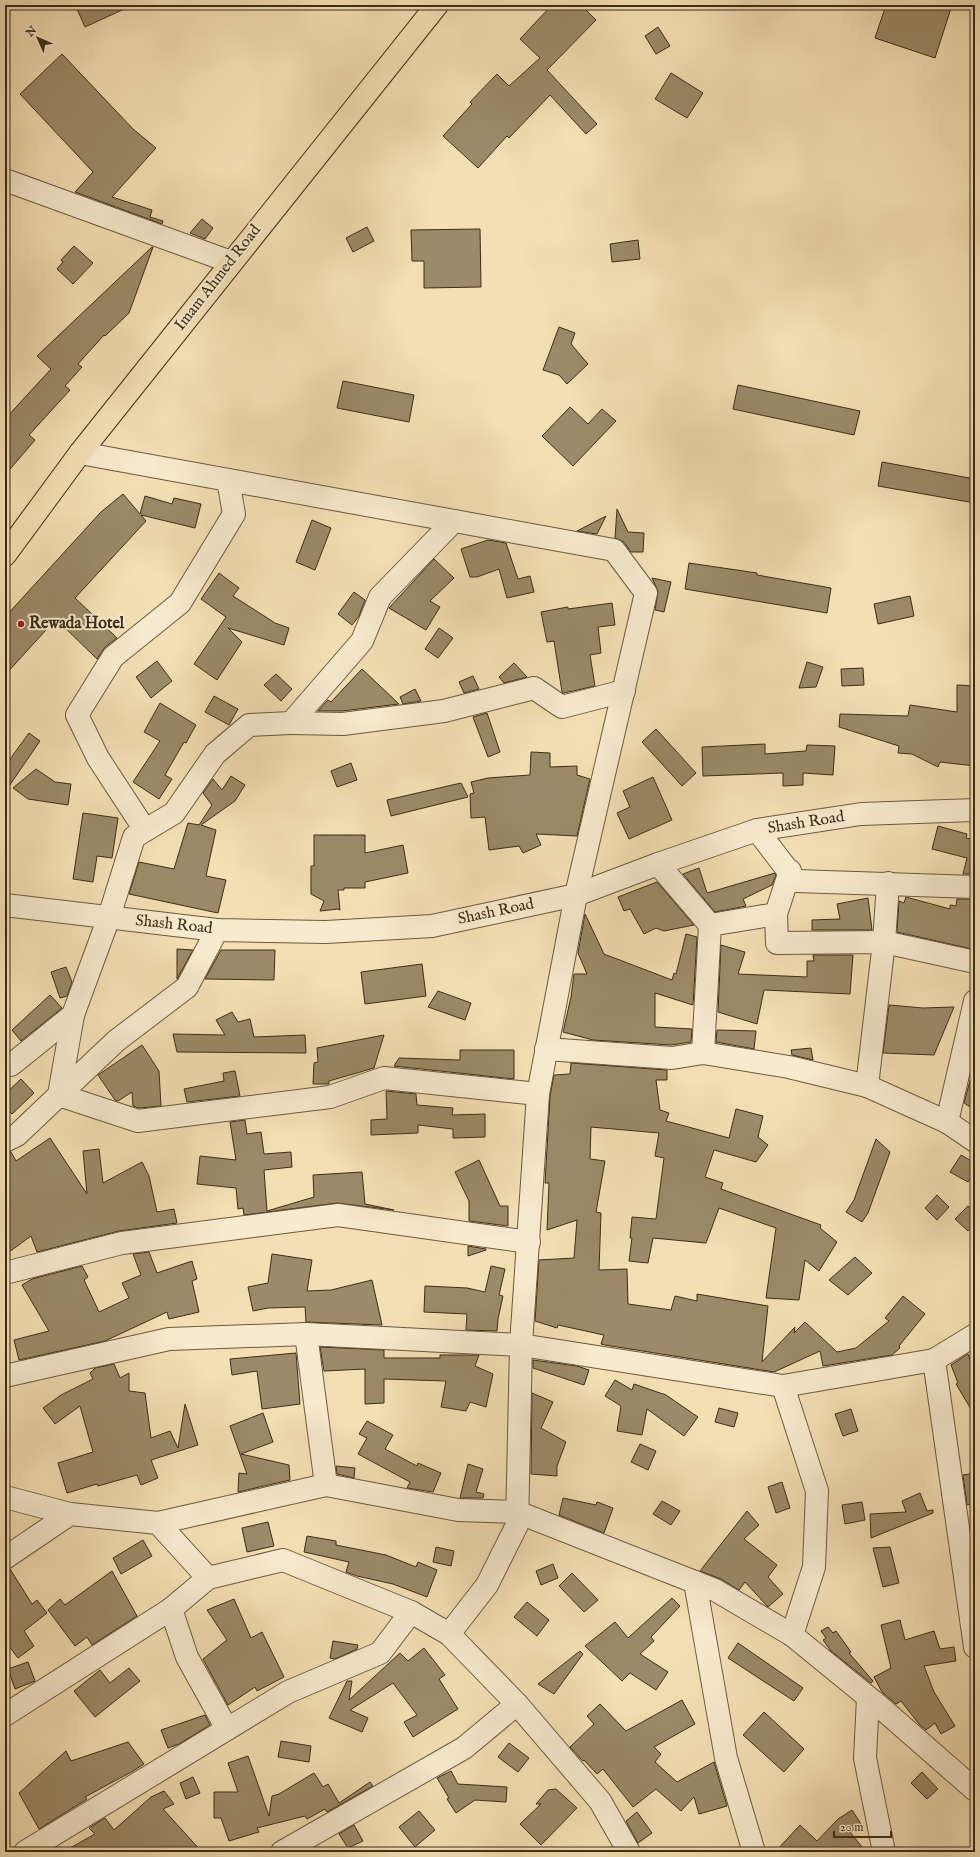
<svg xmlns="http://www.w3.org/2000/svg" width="980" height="1857" font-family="'IM FELL English',serif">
  <rect width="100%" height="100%" fill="#f4dfb4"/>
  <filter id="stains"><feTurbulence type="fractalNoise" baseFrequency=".005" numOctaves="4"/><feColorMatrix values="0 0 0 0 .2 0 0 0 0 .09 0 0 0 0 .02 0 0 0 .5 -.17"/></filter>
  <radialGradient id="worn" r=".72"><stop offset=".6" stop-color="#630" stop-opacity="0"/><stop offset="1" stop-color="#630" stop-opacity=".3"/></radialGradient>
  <g fill="#9c8a68" stroke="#3d2d15">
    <path d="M86,5H133L85,27L77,9Z"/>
    <path d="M552,5H581L596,20L547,70L597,124L586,134L550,95L509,138L507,136L478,168L443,136L472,104L470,102L497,74L509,86L540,58L520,39Z"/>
    <path d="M886,5H952L935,58L875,38Z"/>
    <path d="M658,27L670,46L656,54L645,36Z"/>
    <path d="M62,54L133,129L156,148L112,197L152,210L150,217L163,221L162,224L75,192L93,172L20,94Z"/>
    <path d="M671,73L703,93L687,118L655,99Z"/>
    <path d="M202,219L213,228L205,239L190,233Z"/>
    <path d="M367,227L374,241L353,252L346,238Z"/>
    <path d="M480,229L481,287L424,288V261H412L411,230Z"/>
    <path d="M638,240L640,259L612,262L610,244Z"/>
    <path d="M74,246L93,263L73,284L57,269L63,262L61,260Z"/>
    <path d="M152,247H153L129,313L105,336L104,335L78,364L82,367L65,386L70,390L29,435L35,440L5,475V419L51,369L37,356Z"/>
    <path d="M559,327L575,333L571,344L588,364L567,384L559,375L543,370Z"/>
    <path d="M343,381L414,395L409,422L337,408Z"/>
    <path d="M738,385L860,411L854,435L733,409Z"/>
    <path d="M570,407L588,424L602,409L616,421L573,466L542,436Z"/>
    <path d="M882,462L975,479V503L878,486Z"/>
    <path d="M123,494L140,514L145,496L172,504L174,498L201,504L195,528L141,515L146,521L75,598L117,638L105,647L97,659L56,619L5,675V617L101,512Z"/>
    <path d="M617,509L628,532L644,533L643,552H631L624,542L615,538Z"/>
    <path d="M606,516L597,534L577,531Z"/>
    <path d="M312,520L331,528L315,570L296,562Z"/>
    <path d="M488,540L506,543L518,579L530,576L534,592L507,598L499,569L477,577H470L461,549Z"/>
    <path d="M434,559L454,578L430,601L440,607L426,630L389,608Z"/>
    <path d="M689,563L757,573V575L831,588L827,613L685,589Z"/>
    <path d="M219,573L239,588L233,596L275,623L289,628L284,645L228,628L242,642L217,680L194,664L226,617L201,599Z"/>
    <path d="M652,578L671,582L664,612L655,610L658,591Z"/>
    <path d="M354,592L365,600L359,616L352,625L338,614Z"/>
    <path d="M910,596L914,616L878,624L874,604Z"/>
    <path d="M612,603L615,625L598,627L601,653L590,655L595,686L564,693L562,692L554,641L547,642L541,612L568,607V609Z"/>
    <path d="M439,628L453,638L438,658L425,649Z"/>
    <path d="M157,661L172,681L151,698L136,677Z"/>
    <path d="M807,662L823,667L816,687L799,688Z"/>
    <path d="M514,663L527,677L504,683L499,677Z"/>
    <path d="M863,668L864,685L842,686L841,669Z"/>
    <path d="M362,669L399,704L342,711H318L328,700L331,702Z"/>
    <path d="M276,674L292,689L281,701L264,685Z"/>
    <path d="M473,676L479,689L464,693L459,682Z"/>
    <path d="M957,685L975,686V766L940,762L938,767L912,754L898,753L899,746L839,727L840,714L908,716L910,705L957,712Z"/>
    <path d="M415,689L421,701L403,704L400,697Z"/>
    <path d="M214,696L238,709L229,725L205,712Z"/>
    <path d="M160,703L196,725L186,743L184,742L165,775L172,779L159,799L133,782L160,741L144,732Z"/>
    <path d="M487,713L500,752L488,757L473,717Z"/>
    <path d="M656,729L696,773L682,786L642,742Z"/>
    <path d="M29,733L40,741L5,792V766Z"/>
    <path d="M765,744V754L806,751L807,745L835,746L833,775L803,773V785L783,786V773L703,776L702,747Z"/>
    <path d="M531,752L550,753V767L577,766V775L590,779L577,836L536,834L541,845L523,853L519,846L489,850L485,817L471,818L470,794L474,793L471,782L488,778L530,775Z"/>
    <path d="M351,763L357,780L337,787L331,771Z"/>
    <path d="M36,769L55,782L71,784L68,805L28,799L13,788Z"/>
    <path d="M231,776L245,785L235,801L201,825L216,830L206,876L226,880L218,913L129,894L139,862L174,869L188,823L199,825L212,805L203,793L213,779L222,790Z"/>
    <path d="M653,777L672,820L629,839L617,813L630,807L623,791Z"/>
    <path d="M461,783L468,797L391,816L387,800Z"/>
    <path d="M83,813L118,818L112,858L97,856L93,882L73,879Z"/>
    <path d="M938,826L967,834L966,838L975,840V874H963L967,858L932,849Z"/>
    <path d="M314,835H365V853L403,845L408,873L365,882V888H344V890H338L340,910L338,909L320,911L324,901L311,894V866H314Z"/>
    <path d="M699,868L707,893L775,873L776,875L772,885L743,899L746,906L715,912L683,874Z"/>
    <path d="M657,882L694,925L664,931L656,928L644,934L630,909L624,911L618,897Z"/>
    <path d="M906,897L950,909V905L956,906L957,899H975V930L972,949L897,932L899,901L904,903Z"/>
    <path d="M868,898L872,930H812V920L840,919L837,904Z"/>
    <path d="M585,914L604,954L672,980L674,973L676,974L686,934L697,937L693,1005L655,993V1027L692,1029L691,1042L671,1045L593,1040L563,1032L571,997L574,974H587L578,953Z"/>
    <path d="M721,945L745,952L738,974L807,977V961H814L813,955H853L850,994L764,990L757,1024L718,1012Z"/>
    <path d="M177,949L193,950L177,979Z"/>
    <path d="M221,950H275L274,980L205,979Z"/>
    <path d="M422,964L426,996L365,1004L361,972Z"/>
    <path d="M66,967L72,982L67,996L60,998L51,972Z"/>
    <path d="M438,991L471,1003L465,1020L428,1007Z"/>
    <path d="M50,995L62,1008L21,1041L12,1030Z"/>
    <path d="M889,1005L923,1008L954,1007L934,1055L883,1053Z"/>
    <path d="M232,1012L238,1022L250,1019L254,1037L305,1035L306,1053L177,1052L173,1034L225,1035L216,1020Z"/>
    <path d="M717,1030L756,1031L754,1049L716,1042Z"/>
    <path d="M384,1035L374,1068L329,1081V1084H313L314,1063L318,1062L317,1048Z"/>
    <path d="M142,1045L159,1071L161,1106L139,1108L133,1106L132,1092L118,1101L115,1100L98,1075Z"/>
    <path d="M811,1048L813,1060L792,1055L791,1050Z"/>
    <path d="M460,1050H514V1079L394,1066L399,1058L460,1060Z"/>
    <path d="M975,1062V1110L964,1103Z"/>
    <path d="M571,1063L667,1070V1080H656L660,1110L669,1113L666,1121L729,1138L736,1109L763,1116L758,1137L768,1145L756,1162L714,1150L705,1177L723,1183L721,1189L821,1225L820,1228L837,1242L819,1271L805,1260L799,1300L766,1298L776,1228L719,1208L706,1243L653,1238L648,1263L629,1261L632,1238H630L632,1217L656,1219L664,1158L655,1156L659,1133L591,1127L590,1159L605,1161L596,1212L601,1213L599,1270L627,1269L628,1304L671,1310L675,1296L697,1301V1294L768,1306L762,1362L795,1327L794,1333L805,1322L837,1352L856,1348L889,1321L885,1318L903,1296L925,1314L899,1346L900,1348L892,1355L823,1366L820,1351L774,1372L605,1345L601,1344L604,1335L558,1325L557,1328L535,1321L539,1260L574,1258L577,1220L547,1230L549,1183H545L550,1096L554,1075L570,1074Z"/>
    <path d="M235,1071L240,1096L187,1102L184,1089L224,1081L223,1073Z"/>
    <path d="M21,1079L34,1093L12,1114L5,1107V1094Z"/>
    <path d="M386,1091L416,1094L417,1105L453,1108L452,1115L485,1114V1137L453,1138V1129L418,1125V1133L371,1135V1120L387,1119Z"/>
    <path d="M245,1120L247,1134L261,1132L264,1154L291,1152L292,1167L264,1170L267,1211L314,1197L313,1175L362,1172L365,1204L394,1210L337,1203L244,1215L243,1208L238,1209L236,1188L197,1184L200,1156L236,1160L230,1122Z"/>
    <path d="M50,1138L87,1194L83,1151L99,1149L103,1183L142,1162L149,1176L157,1212L174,1209L177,1223L119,1231L37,1252L31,1236L5,1255V1153L11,1152L16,1161Z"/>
    <path d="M876,1139L890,1152L868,1213L862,1222L846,1212L854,1200Z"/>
    <path d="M961,1155L975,1163V1170L968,1182L950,1172Z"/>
    <path d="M479,1160L500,1206H508V1226L469,1221V1201L455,1172Z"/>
    <path d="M937,1195L949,1207L937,1220L925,1208Z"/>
    <path d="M968,1206L975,1213V1224L968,1231L955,1219Z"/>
    <path d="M468,1246L486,1249V1250L468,1256Z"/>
    <path d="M149,1252L157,1273L192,1261L197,1279L192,1281L199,1312L169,1319L167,1312L105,1341L19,1360L14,1340L49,1331L22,1285L32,1279L82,1266L88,1277L84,1280L99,1312L129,1298L122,1283L141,1275L133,1254Z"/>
    <path d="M272,1254L312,1260L307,1291L331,1290L372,1280L382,1325L306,1322L305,1307L268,1308L253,1311L248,1287L268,1283Z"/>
    <path d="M855,1257L872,1273L848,1295L829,1280Z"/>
    <path d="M491,1266L505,1269L499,1295L503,1296L498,1319L497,1331L466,1330L467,1314L424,1312L425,1286L467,1288L485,1292Z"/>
    <path d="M320,1347L384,1350V1358H440V1355H479L475,1366L493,1374L486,1407L470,1402L466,1411L441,1407L446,1381L384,1379V1403L365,1404V1369L324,1371Z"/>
    <path d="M296,1353L300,1404L262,1409L257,1371L232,1375L230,1359Z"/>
    <path d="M968,1354L975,1372V1416L956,1384L958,1383L951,1365Z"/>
    <path d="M533,1360L577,1366L589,1370L584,1385L533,1368Z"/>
    <path d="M114,1364L120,1378L129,1373V1391L145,1393L151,1438L170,1431L178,1448L185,1404L198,1445L151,1460L158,1478L141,1485L137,1475L98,1486L97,1484L67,1493L58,1463L93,1452L80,1406L55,1424L43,1408L61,1395L93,1379L90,1373L95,1368Z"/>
    <path d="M615,1380L632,1390L634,1384L666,1395L698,1417L684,1436L647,1409L642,1435L617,1431L621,1406L605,1396Z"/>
    <path d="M532,1393L553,1402L541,1428L566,1442L557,1466V1476L531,1474Z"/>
    <path d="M719,1408L738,1413L734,1427L715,1422Z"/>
    <path d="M851,1409L858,1431L843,1436L835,1414Z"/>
    <path d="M263,1413L273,1442L241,1454L289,1465L290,1480L238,1492L239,1473L247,1474L230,1426Z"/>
    <path d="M367,1421L393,1435L385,1449L417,1466L418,1463L441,1473L433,1492L407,1488L410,1482L358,1454L367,1438L359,1434Z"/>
    <path d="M640,1444L656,1451L648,1470L631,1462Z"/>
    <path d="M468,1464L483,1469L476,1492L484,1494L483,1498H460Z"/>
    <path d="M336,1466L355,1468L354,1478L337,1474Z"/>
    <path d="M975,1473V1503L967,1505L963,1475Z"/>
    <path d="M782,1482L790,1508L776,1513L768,1487Z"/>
    <path d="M920,1493L927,1511L933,1510V1513L871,1538L870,1514L906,1512L902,1501Z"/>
    <path d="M563,1498L596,1505L597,1502L613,1508L604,1533L559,1515Z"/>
    <path d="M662,1501L680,1511L671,1525L653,1514Z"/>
    <path d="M862,1502L865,1520L845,1524L842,1505Z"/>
    <path d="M747,1511L759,1525L744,1539L777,1565L768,1577L783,1594L768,1607L745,1582L739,1590L721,1579L700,1571Z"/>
    <path d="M268,1522L274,1546L247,1552L242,1528Z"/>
    <path d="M307,1536L336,1541V1545L386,1555L416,1567L418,1562L437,1570L427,1597L393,1584L357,1576L346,1572L349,1562L304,1552Z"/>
    <path d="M143,1540L152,1556L121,1574L113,1558Z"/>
    <path d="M436,1547L454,1551L451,1566L433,1562Z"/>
    <path d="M890,1547L899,1583L883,1587L873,1548Z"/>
    <path d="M553,1564L558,1578L541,1585L536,1571Z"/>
    <path d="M10,1569L32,1604L37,1600L47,1613L24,1631L34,1646L18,1658L5,1641V1570Z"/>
    <path d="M112,1571L137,1616L92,1645L87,1637L75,1646L48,1610L60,1599L65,1605Z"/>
    <path d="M572,1573L598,1600L584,1612L559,1586Z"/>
    <path d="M672,1598L680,1606L651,1637L654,1641L640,1654L668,1672L656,1690L630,1673L622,1681L585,1646L615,1622L628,1638Z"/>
    <path d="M234,1599L251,1638L262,1632L284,1677L257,1691L255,1687L228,1705L203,1659L227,1640L207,1610Z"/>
    <path d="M527,1602L549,1620L537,1636L514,1617Z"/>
    <path d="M900,1620L905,1640L934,1631L940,1649L954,1647L956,1661L924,1666L934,1692L955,1726L941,1734L935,1723L926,1730L919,1724L901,1701L896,1704L882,1692L874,1677L891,1668L881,1625Z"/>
    <path d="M828,1627L833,1633L836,1631L851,1652L849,1653L873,1681L871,1683L831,1651L823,1640L826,1638L821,1631Z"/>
    <path d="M333,1641L358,1645L357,1649L335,1659L330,1658Z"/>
    <path d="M738,1643L803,1688L794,1701L728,1658Z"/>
    <path d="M424,1648L445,1675L439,1679L458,1709L413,1737L404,1722L417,1715L393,1683L350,1710L368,1718L362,1732L329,1718L347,1681H352L349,1700L400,1653L408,1661Z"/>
    <path d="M580,1651L583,1654L554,1694L538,1684Z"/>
    <path d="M28,1662L35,1681L15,1689L8,1669Z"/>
    <path d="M129,1668L140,1681L95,1717L74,1691L100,1670L110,1683Z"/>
    <path d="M682,1700L695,1724L654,1747L661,1754L655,1762L677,1782L714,1762L727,1806L699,1814L694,1797L681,1811L656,1789L633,1807L603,1769L597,1774L584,1760L583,1761L570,1747L594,1724L587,1716L600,1704L626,1731Z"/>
    <path d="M764,1712L804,1749L784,1772L743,1735Z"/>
    <path d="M205,1715L210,1725L179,1744L168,1748L161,1730Z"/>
    <path d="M281,1741L311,1746L309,1762L278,1757Z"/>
    <path d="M128,1742L144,1764L133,1771L85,1797L87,1799L39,1829L19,1793L66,1751L71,1761Z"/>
    <path d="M509,1743L529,1758L518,1772L498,1757Z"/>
    <path d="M248,1756L269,1816L272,1796L279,1794L314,1773L323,1787L328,1784L339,1803L370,1782L373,1786L327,1812L325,1809L307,1819L305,1816L257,1828L259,1832L229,1841L221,1818H214V1792H238L228,1763Z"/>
    <path d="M451,1771L458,1784L507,1787L506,1802L475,1800L456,1813L447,1799L449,1798L437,1778Z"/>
    <path d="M922,1772L938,1789L927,1799L911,1783Z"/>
    <path d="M193,1777L200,1793L186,1799L180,1783Z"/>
    <path d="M556,1789L577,1808L541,1845L520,1824L541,1804H536L548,1790Z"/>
    <path d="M164,1791L174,1804L163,1809L202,1852H63L95,1834L89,1828L105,1818L114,1830L151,1797Z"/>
    <path d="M852,1810L861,1824L850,1832L866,1852H775L800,1825L817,1841L838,1819Z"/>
    <path d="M419,1811L435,1830L415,1847L399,1827Z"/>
    <path d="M637,1812L652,1833L638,1843L626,1821Z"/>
    <path d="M354,1825L363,1841L348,1848L339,1834Z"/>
  </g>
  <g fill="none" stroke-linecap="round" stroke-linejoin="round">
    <defs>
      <g id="minor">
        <path d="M5,180L231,262"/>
        <path d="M80,453L614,550L646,593L576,895L538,1094L521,1345L517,1525L487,1585L449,1634"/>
        <path d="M291,723L343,724L444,711L534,688L562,707L624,691"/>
        <path d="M145,830L98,758L77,715L113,657L180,603L234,514L228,480"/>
        <path d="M757,830L796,881L975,887"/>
        <path d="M658,864L710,925L776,914"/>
        <path d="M790,871L776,914L777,943L884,942L975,962"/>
        <path d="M5,905L217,930L326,932L432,926L576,895L658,864L757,830L861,814L975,810"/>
        <path d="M73,1015L59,1095L138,1121L330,1097L384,1078L538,1094"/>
        <path d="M546,1049L672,1058L703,1053L789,1067L867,1086L947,1122L975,1141"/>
        <path d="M703,1053L710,925"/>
        <path d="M5,1065H11L73,1015L109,917L134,837L174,813L215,754L249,725L291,723L362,641L380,597L454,521"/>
        <path d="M867,1086L884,942L888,883"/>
        <path d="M947,1122L975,1001"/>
        <path d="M5,1141L17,1135L116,1041L187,987L217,930"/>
        <path d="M5,1273L122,1243L338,1215L529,1242"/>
        <path d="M306,1334L326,1485"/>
        <path d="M934,1360L975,1647"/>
        <path d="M5,1376L169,1339L306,1334L521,1345L783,1386L934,1360L975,1335"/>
        <path d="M783,1386L817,1491L814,1567L792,1635"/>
        <path d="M5,1497L70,1514L158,1523L208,1578L283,1560L411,1612L449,1634L517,1704L600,1801L629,1852"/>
        <path d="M158,1523L326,1485L458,1510L517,1512L715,1590L792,1635L879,1706L975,1790"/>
        <path d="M5,1558L70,1514"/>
        <path d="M695,1582L726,1758L754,1852"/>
        <path d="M171,1609L187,1657L227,1729"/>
        <path d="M868,1698L865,1758L884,1852"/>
        <path d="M5,1715L171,1609L208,1578"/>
        <path d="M25,1852L288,1692L380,1653L411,1612"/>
        <path d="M282,1852L464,1748L517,1704"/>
      </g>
      <path id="highway" d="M5,555L80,453L437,5"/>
    </defs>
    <use href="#minor" stroke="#6b5a3d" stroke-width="24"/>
    <use href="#highway" stroke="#3d2d15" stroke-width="24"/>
    <use href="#minor" stroke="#f8eace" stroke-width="22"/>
    <use href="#highway" stroke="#f4dfb4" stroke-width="22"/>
  </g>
  <circle fill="#8f2418" stroke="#f8eace" stroke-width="1.5" cx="21" cy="624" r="4"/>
  <g text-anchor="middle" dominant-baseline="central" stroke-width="4" stroke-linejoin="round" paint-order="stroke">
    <g font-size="16" fill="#3d2d15" stroke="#f8eace">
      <text transform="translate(218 278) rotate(-52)">Imam Ahmed Road</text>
      <text transform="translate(806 823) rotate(-9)">Shash Road</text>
      <text transform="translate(496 912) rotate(-12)">Shash Road</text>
      <text transform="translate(174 925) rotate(6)">Shash Road</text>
    </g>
    <g font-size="16" font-weight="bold" fill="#3d2d15" stroke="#f8eace" text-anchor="start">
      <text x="29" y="624">Rewada Hotel</text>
    </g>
  </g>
  <rect width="980" height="1857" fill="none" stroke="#f4dfb4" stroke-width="20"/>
  <rect x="6" y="6" width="968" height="1845" fill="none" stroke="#3d2d15" stroke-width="2"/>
  <rect x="10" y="10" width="960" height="1837" fill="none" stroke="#3d2d15"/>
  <g transform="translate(38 38) rotate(315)" stroke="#f8eace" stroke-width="3" paint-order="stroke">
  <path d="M0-3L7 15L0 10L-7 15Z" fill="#3d2d15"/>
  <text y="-6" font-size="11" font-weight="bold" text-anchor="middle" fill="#3d2d15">N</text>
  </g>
  <path d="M834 1831v6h57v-6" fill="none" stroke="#3d2d15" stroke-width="2"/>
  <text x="840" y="1831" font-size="12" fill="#3d2d15" stroke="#f8eace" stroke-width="3" paint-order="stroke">20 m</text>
  <rect width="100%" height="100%" filter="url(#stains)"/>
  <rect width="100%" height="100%" fill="url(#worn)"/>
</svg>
